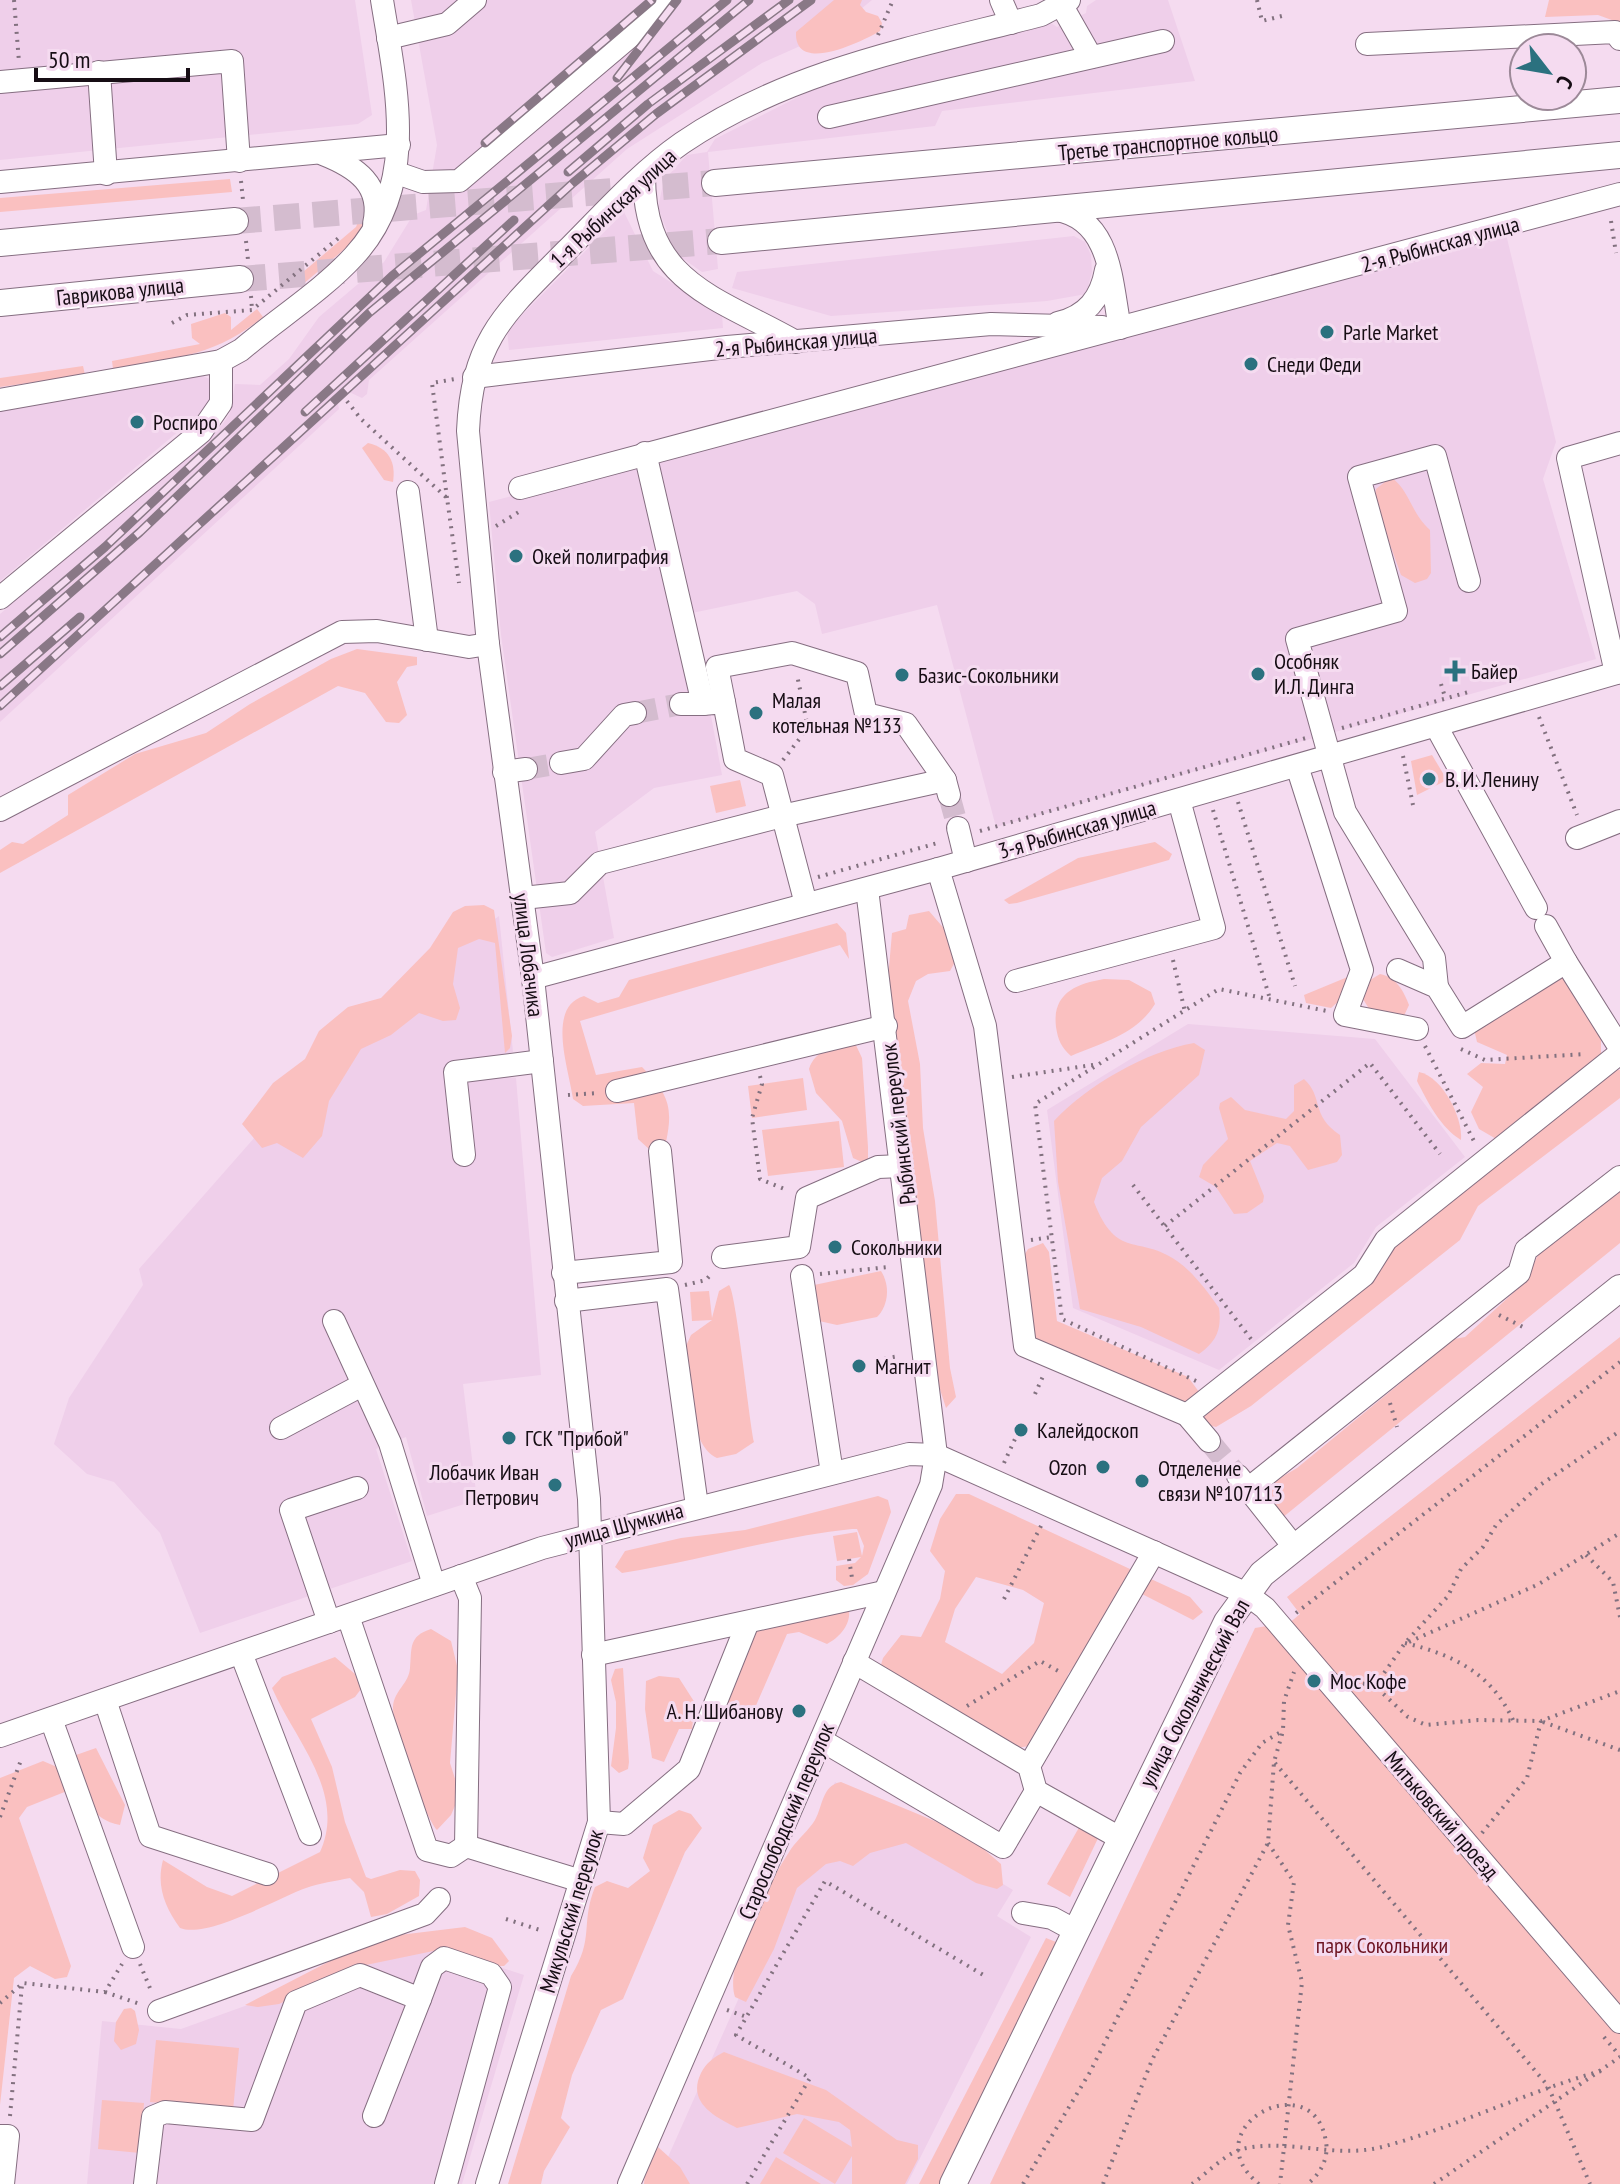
<svg xmlns="http://www.w3.org/2000/svg" width="1620" height="2184" font-family="'PT Sans Narrow',sans-serif">
  <rect width="100%" height="100%" fill="#f5dbf0"/>
  <g fill="#efcfea">
    <path d="M0,0H355L372,115L358,124L0,160Z"/>
    <path d="M411,0H872L834,31L762,63L627,149L369,380L367,394L362,398L347,391L337,399L339,409L0,722V614L222,425L230,413L235,384L260,385L289,359L319,317L384,262L413,215L426,210L437,145Z"/>
    <path d="M1096,0H1168L1195,81L942,111L935,126L708,152L718,269L702,272L675,253L658,207L664,180L687,155L707,152L715,139L824,84L1051,23L1057,27L1086,13L1087,6Z"/>
    <path d="M624,212L653,271L722,314L723,328L509,350L507,330Z"/>
    <path d="M1506,234L1556,442L1543,479L1596,659L996,827L937,605L822,634L815,604L797,591L692,613L722,775L654,788L595,832L614,938L552,957L546,953L501,635L489,502Z"/>
    <path d="M1074,236L1085,242L1091,255L1092,272L1086,294L1047,301L831,316L732,288L737,272Z"/>
    <path d="M203,376L212,380L213,395L205,409L0,581V411Z"/>
    <path d="M499,916L513,1052L504,1055V1066L506,1077L516,1078L541,1375L463,1384L477,1500L427,1516L406,1437L376,1449L412,1561L200,1633L160,1533L114,1482L87,1474L54,1444L69,1398L143,1285L139,1269L255,1137L434,963Z"/>
    <path d="M1188,1024L1375,1039L1465,1157L1376,1227L1354,1263L1219,1370L1073,1308L1047,1110Z"/>
    <path d="M835,1782L1013,1890L997,1916L1031,1937L907,2184H656Z"/>
    <path d="M423,1942L524,1975L462,2184H87L102,2021L181,2029Z"/>
  </g>
  <g fill="#fac0c0" fill-rule="evenodd">
    <path d="M834,0H862L860,5L866,12L878,16L882,23L880,31C861,42 794,75 796,32Z"/>
    <path d="M1549,0H1620V23L1598,15L1545,17Z"/>
    <path d="M230,179L232,192L0,212V198Z"/>
    <path d="M365,204L369,214L360,236L302,285L296,278L356,227Z"/>
    <path d="M257,309L263,317C214,357 173,358 113,369L112,361L200,344L192,338L191,324L225,313L231,317V330Z"/>
    <path d="M83,366L85,375L0,387V378Z"/>
    <path d="M368,443C389,448 396,462 393,482L384,480L362,448Z"/>
    <path d="M1391,477C1411,492 1410,512 1430,530L1431,573L1427,579L1415,583L1401,575L1374,500L1376,489Z"/>
    <path d="M357,649L417,657V665L407,667L397,682L407,715L399,723L386,722L365,693L338,686L0,873V850L12,842L23,844L68,815V795L135,754L206,733L250,704L331,659Z"/>
    <path d="M1432,755L1447,780L1417,795L1411,761Z"/>
    <path d="M740,780L746,806L716,813L710,786Z"/>
    <path d="M1155,842L1172,854L1169,860L1017,903L1009,904L1004,900L1078,858Z"/>
    <path d="M484,905L494,910L512,1036L510,1048L505,1053L495,943L479,939L458,948L453,984L460,1008L456,1020L443,1021L419,1013L391,1035L361,1049L329,1101L322,1136L303,1158L277,1143L262,1148L242,1124L273,1083L305,1059L319,1031L348,1007L381,998L430,948L453,912L465,906Z"/>
    <path d="M929,911L947,932L957,958L950,971L928,974L916,981L908,1001L920,1064L923,1128L935,1201L950,1368L956,1397L946,1408L937,1380L887,990L892,933L906,929L909,915Z"/>
    <path d="M837,923L846,933L849,959L840,945L580,1021L596,1075L642,1067C667,1093 674,1105 666,1142L650,1150L638,1139L634,1103L583,1106L573,1099C569,1069 546,1007 584,996L598,1003L619,997L629,980Z"/>
    <path d="M1561,973L1601,1038V1059L1498,1140L1479,1129L1471,1112L1483,1087L1467,1074L1481,1063L1505,1064L1507,1055L1477,1042L1473,1025Z"/>
    <path d="M1380,974C1397,978 1403,990 1409,1005L1402,1020L1371,1012L1363,999L1367,982Z"/>
    <path d="M1350,976L1348,993L1331,1008L1306,1003L1304,995Z"/>
    <path d="M1104,979L1129,980L1151,992L1155,1004C1136,1035 1103,1042 1071,1056C1061,1047 1058,1040 1056,1027C1052,994 1075,984 1104,979Z"/>
    <path d="M854,1041L862,1058L868,1147V1161L864,1163L853,1158L842,1121L816,1093L809,1069C815,1050 836,1044 854,1041Z"/>
    <path d="M1194,1043L1205,1050L1199,1075L1141,1127L1122,1161L1102,1178L1094,1202C1117,1261 1139,1234 1177,1261C1193,1272 1208,1292 1219,1308C1222,1330 1216,1342 1199,1354L1141,1327L1080,1309L1058,1182L1054,1121C1086,1086 1147,1051 1194,1043Z"/>
    <path d="M1612,1069L1620,1070V1098L1478,1206L1460,1240L1251,1406L1216,1427L1204,1424L1205,1412L1390,1250Z"/>
    <path d="M1419,1072C1443,1077 1463,1118 1461,1140C1441,1128 1428,1103 1417,1081Z"/>
    <path d="M803,1078L807,1110L752,1118L748,1086Z"/>
    <path d="M1304,1079C1324,1097 1310,1115 1340,1135L1342,1155L1337,1162L1308,1170L1290,1146L1277,1143L1250,1161L1264,1196L1263,1202L1247,1213L1234,1214L1216,1187L1199,1177L1203,1165L1228,1139L1219,1108L1220,1103L1231,1097L1245,1110L1286,1119L1294,1111V1085Z"/>
    <path d="M839,1121L844,1167L768,1176L762,1130Z"/>
    <path d="M1620,1188V1243L1282,1518L1264,1492L1270,1484L1297,1468L1454,1339L1465,1337L1524,1283L1538,1255Z"/>
    <path d="M1043,1243L1049,1252L1057,1321L1188,1377L1202,1396L1185,1410L1031,1344L1020,1262L1028,1249Z"/>
    <path d="M881,1271C890,1285 889,1305 877,1317L837,1325L819,1321L814,1285Z"/>
    <path d="M729,1285C736,1292 749,1420 754,1442L736,1454L717,1458C687,1444 689,1376 686,1346L691,1335L712,1320L692,1321L690,1292L709,1291L712,1318L719,1291Z"/>
    <path d="M1620,1337V2184H990L1255,1628L1267,1626L1275,1635L1300,1614L1287,1597Z"/>
    <path d="M956,1494H969L1130,1569V1577L1087,1653L1068,1674L1064,1698L1036,1745L1016,1748L880,1668L883,1658L901,1635L921,1637L940,1599L945,1571L930,1551L940,1519ZM976,1577L1023,1590L1044,1603L1034,1643L1002,1674L945,1642L955,1609Z"/>
    <path d="M878,1496L888,1500L891,1512L868,1574L853,1585L844,1586L836,1580V1566L855,1563L861,1557L837,1561L833,1536L857,1532L862,1556L864,1546L857,1529H852C774,1537 700,1561 622,1573L615,1567L625,1551L681,1538L745,1530Z"/>
    <path d="M1151,1579L1190,1597L1203,1612L1193,1620L1142,1594Z"/>
    <path d="M849,1610C851,1625 839,1638 827,1644L799,1632L787,1634L751,1717L744,1721L727,1715L725,1704L754,1634L763,1627Z"/>
    <path d="M431,1629L451,1641L458,1670L450,1763L460,1794L451,1815L437,1830C424,1816 392,1726 393,1707C394,1690 409,1684 410,1668C412,1649 408,1636 431,1629Z"/>
    <path d="M335,1657L355,1674L361,1689L355,1697L311,1719L332,1767L345,1822L366,1877L371,1879L400,1870L415,1871L420,1880L419,1896L387,1914L371,1917L364,1892L350,1878C335,1881 320,1883 306,1888C278,1898 207,1939 180,1928C165,1907 156,1886 163,1860L207,1887L232,1896L320,1852C347,1793 294,1739 272,1688L282,1677Z"/>
    <path d="M623,1668L629,1762L628,1769L619,1773L611,1766L616,1728V1702L611,1680L615,1669Z"/>
    <path d="M659,1676L679,1678L695,1703L692,1729H679L664,1762L652,1758L645,1709L646,1681Z"/>
    <path d="M96,1748L125,1805L120,1825C80,1817 91,1786 76,1755Z"/>
    <path d="M43,1761L57,1767L67,1791L27,1807L19,1818L71,1966L67,1977L55,1979L30,1966L14,1978L0,2105V1778Z"/>
    <path d="M841,1782L937,1822L980,1846L1001,1864L1003,1885L997,1889L976,1883L906,1843L870,1853L853,1866L840,1861L826,1864L797,1888L774,1949L746,2002L735,1997C723,1962 772,1878 791,1849C798,1839 809,1830 815,1820C823,1806 822,1785 841,1782Z"/>
    <path d="M679,1810L691,1814L702,1828L685,1852L623,1999L601,2010L572,2075L561,2118L570,2127L544,2171L541,2184H508L571,1976C595,1938 580,1924 595,1887L607,1881L628,1888L650,1871L643,1858L653,1825Z"/>
    <path d="M1081,1824L1100,1834L1070,1897L1047,1884Z"/>
    <path d="M465,1927L492,1938L509,1961L504,1966H490L443,1949L361,1966L279,2004L258,2007L245,2005L336,1958L391,1936Z"/>
    <path d="M1046,1938L1056,1942L943,2184H919Z"/>
    <path d="M131,2008L135,2011L139,2030L136,2044L121,2050L114,2041L116,2022L124,2009Z"/>
    <path d="M156,2040L239,2048L233,2110L150,2102Z"/>
    <path d="M724,2052L826,2090L897,2140L918,2145V2159L905,2184H852V2156L835,2184L783,2153L804,2118L852,2147L850,2130L839,2122L797,2114L737,2128C713,2116 687,2102 701,2073C706,2063 714,2057 724,2052Z"/>
    <path d="M102,2100L144,2103L140,2153L98,2149Z"/>
    <path d="M658,2147L680,2167L690,2184H644L645,2173Z"/>
    <path d="M776,2157L821,2184H760Z"/>
  </g>
  <g fill="none" stroke-linecap="round" stroke-linejoin="round">
    <g stroke="#d4bccf" stroke-width="22" stroke-dasharray="22 11" stroke-linecap="butt">
      <path d="M635,713L681,704"/>
      <path d="M526,769L561,763"/>
      <path d="M949,795L958,828"/>
      <path d="M1209,1441L1238,1476"/>
    </g>
    <g stroke="#d4bccf" stroke-width="26" stroke-dasharray="26 13" stroke-linecap="butt">
      <path d="M235,221L715,183"/>
      <path d="M240,279L721,241"/>
    </g>
    <defs>
      <g id="minor">
        <path d="M1001,0L1011,23"/>
        <path d="M1062,6L1091,57"/>
        <path d="M388,38L447,24L475,0"/>
        <path d="M1367,44L1615,32L1620,39"/>
        <path d="M99,72L106,174"/>
        <path d="M0,82L232,61L239,161"/>
        <path d="M829,117L1163,41"/>
        <path d="M323,154C356,167 383,185 374,224"/>
        <path d="M397,173L423,182L459,181L641,27L663,0"/>
        <path d="M644,175C644,283 715,296 796,342"/>
        <path d="M0,182L399,145"/>
        <path d="M1057,210C1112,220 1111,283 1120,328"/>
        <path d="M1058,323C1087,316 1101,298 1106,270"/>
        <path d="M474,377L727,347L991,324L1102,327"/>
        <path d="M0,400L221,361L241,350C277,319 322,291 354,256C420,185 396,87 382,0"/>
        <path d="M645,453L703,704L724,702L735,759L772,775L806,904"/>
        <path d="M520,488L1620,194"/>
        <path d="M408,492L427,640"/>
        <path d="M0,598L201,432L221,403V361"/>
        <path d="M1616,673L1568,458L1620,443"/>
        <path d="M724,702L717,667L792,653L857,673L866,714L906,724L945,780L949,795"/>
        <path d="M681,704H703"/>
        <path d="M1436,726L1536,908"/>
        <path d="M561,763L584,759L624,715L635,713"/>
        <path d="M1297,766L1362,970L1345,1015L1417,1029"/>
        <path d="M504,772L526,769"/>
        <path d="M0,810L342,632L377,631L469,647L488,644"/>
        <path d="M958,828L966,861"/>
        <path d="M1577,838L1620,821"/>
        <path d="M938,869L985,1026L1025,1346L1187,1415L1209,1441"/>
        <path d="M523,898L570,893L600,863L782,816L945,780"/>
        <path d="M1566,962L1620,1048"/>
        <path d="M1398,970L1437,987L1462,1027L1566,962L1546,926"/>
        <path d="M533,978L938,869L1620,672"/>
        <path d="M1016,981L1214,928L1179,800"/>
        <path d="M1437,987L1434,958L1345,812L1297,639L1396,611L1359,477L1435,456L1469,581"/>
        <path d="M617,1091L886,1026"/>
        <path d="M464,1155L455,1072L542,1061"/>
        <path d="M723,1257L799,1247L807,1198L878,1167L902,1166"/>
        <path d="M563,1273L671,1262L660,1151"/>
        <path d="M802,1276L832,1473"/>
        <path d="M566,1301L667,1289L697,1506"/>
        <path d="M334,1321L390,1443L434,1585"/>
        <path d="M1187,1415L1364,1275L1386,1240L1620,1053"/>
        <path d="M281,1428L362,1385"/>
        <path d="M1238,1476L1295,1548"/>
        <path d="M1248,1489L1519,1273L1526,1250L1620,1177"/>
        <path d="M461,1576L470,1598L466,1846"/>
        <path d="M348,1616L427,1850L451,1856L466,1846L581,1881"/>
        <path d="M329,1622L291,1510L357,1488"/>
        <path d="M241,1653L310,1834"/>
        <path d="M593,1655L884,1592"/>
        <path d="M854,1662L1029,1766L1036,1791L1120,1838"/>
        <path d="M105,1700L150,1836L267,1874"/>
        <path d="M51,1719L133,1947"/>
        <path d="M0,1736L542,1548L909,1454L936,1455L1245,1593L1265,1608L1620,2022"/>
        <path d="M821,1740L1003,1847L1036,1791"/>
        <path d="M1029,1766L1154,1552"/>
        <path d="M599,1822L624,1824L689,1769L748,1622"/>
        <path d="M1023,1913L1052,1918L1076,1931"/>
        <path d="M420,1999L432,1967L444,1958L491,1974L500,1987L446,2184"/>
        <path d="M159,2011L425,1914L439,1899"/>
        <path d="M0,2136H8L3,2184"/>
        <path d="M145,2184L153,2117L165,2112L252,2120L296,2002L360,1975L420,1999L374,2116"/>
        <path d="M487,2184L599,1822L589,1499L533,978L488,644L468,431C472,339 505,313 566,251C603,214 639,173 682,143C789,70 917,47 1041,15L1069,0"/>
        <path d="M629,2184L931,1485L936,1455L867,889"/>
      </g>
      <g id="major">
        <path d="M715,183L1620,100"/>
        <path d="M721,241L1620,155"/>
        <path d="M0,243L235,221"/>
        <path d="M0,303L240,279"/>
        <path d="M953,2184L1227,1622L1262,1574L1620,1288"/>
      </g>
    </defs>
    <use href="#minor" stroke="#856e81" stroke-width="24"/>
    <use href="#major" stroke="#856e81" stroke-width="28"/>
    <g stroke="#82717f" stroke-width="4" stroke-dasharray="2 6" stroke-linecap="butt">
      <path d="M14,0L19,62"/>
      <path d="M1257,0L1262,21L1282,16"/>
      <path d="M878,35L893,0"/>
      <path d="M241,181L243,200"/>
      <path d="M1611,221L1616,253"/>
      <path d="M246,241L248,260"/>
      <path d="M251,296L252,310"/>
      <path d="M172,323L187,315L252,310L341,236"/>
      <path d="M342,395L361,419L447,498L459,583"/>
      <path d="M447,498L432,383L455,379"/>
      <path d="M496,526L522,510"/>
      <path d="M1441,684L1445,697"/>
      <path d="M1539,717L1577,815"/>
      <path d="M1342,728L1472,691"/>
      <path d="M1403,756L1413,805"/>
      <path d="M783,760L808,728L797,675"/>
      <path d="M1238,802L1295,986"/>
      <path d="M1213,810L1270,999"/>
      <path d="M980,831L1306,738"/>
      <path d="M818,877L941,842"/>
      <path d="M1173,960L1185,1012"/>
      <path d="M1425,1046L1476,1145"/>
      <path d="M1461,1049L1485,1060L1586,1054"/>
      <path d="M760,1076L762,1084L752,1118L760,1179L787,1190"/>
      <path d="M1012,1077L1099,1064"/>
      <path d="M568,1095L599,1093"/>
      <path d="M1133,1185L1251,1339"/>
      <path d="M1165,1226L1370,1063L1440,1154"/>
      <path d="M1031,1240L1052,1237"/>
      <path d="M820,1274L889,1267"/>
      <path d="M685,1285L706,1280L712,1273"/>
      <path d="M1499,1315L1523,1327"/>
      <path d="M877,1360L899,1356"/>
      <path d="M1196,1381L1062,1319L1035,1104L1219,989L1327,1011"/>
      <path d="M1035,1394L1044,1374"/>
      <path d="M1390,1403L1397,1427"/>
      <path d="M1004,1463L1015,1439"/>
      <path d="M1586,1555L1613,1582L1620,1617"/>
      <path d="M849,1559L852,1578"/>
      <path d="M1004,1599L1043,1522"/>
      <path d="M1296,1613L1620,1362"/>
      <path d="M1409,1642L1539,1584L1620,1533"/>
      <path d="M1405,1643C1454,1655 1491,1673 1513,1720"/>
      <path d="M1355,1682L1375,1686L1408,1717L1426,1725L1478,1720L1541,1721L1620,1691"/>
      <path d="M1375,1686L1405,1643L1448,1596L1461,1569L1483,1547L1496,1525L1540,1485L1620,1431"/>
      <path d="M967,1706L1040,1661L1062,1673"/>
      <path d="M1543,1722L1620,1750"/>
      <path d="M1275,1763L1548,2086L1590,2184"/>
      <path d="M0,1817L21,1760"/>
      <path d="M1482,1833L1527,1778L1541,1721"/>
      <path d="M1268,1843L1294,1882L1288,1925L1302,1982L1280,2184"/>
      <path d="M506,1919L543,1931"/>
      <path d="M140,1964L152,1993"/>
      <path d="M105,1992L140,2004"/>
      <path d="M0,2003L23,1983L105,1992L122,1964"/>
      <path d="M727,2010L747,2017"/>
      <path d="M1604,2037L1620,2056"/>
      <path d="M10,2116L22,1985"/>
      <path d="M747,2184L810,2078L736,2035L825,1881L985,1976"/>
      <path d="M1023,2184L1090,2072L1240,1773L1262,1743L1281,1732"/>
      <path d="M1103,2184L1152,2060L1268,1843L1274,1762L1283,1731L1284,1701L1294,1672"/>
      <path d="M1192,2184C1206,2174 1225,2154 1242,2149C1287,2138 1335,2159 1382,2147C1456,2127 1526,2092 1601,2071"/>
      <path d="M1259,2184C1190,2128 1314,2062 1326,2142C1329,2158 1320,2175 1307,2184"/>
      <path d="M1434,2184L1620,2057"/>
    </g>
    <use href="#minor" stroke="#fff" stroke-width="22"/>
    <use href="#major" stroke="#fff" stroke-width="26"/>
    <defs>
      <g id="rail">
        <path d="M617,78L677,0"/>
        <path d="M485,143L652,0"/>
        <path d="M568,172L648,104L789,0"/>
        <path d="M305,412L514,220"/>
        <path d="M0,637L105,547L392,276L727,0"/>
        <path d="M0,654L140,532L369,313L749,0"/>
        <path d="M0,686L80,617"/>
        <path d="M0,706L573,183L656,114L811,0"/>
      </g>
    </defs>
    <use href="#rail" stroke="#897886" stroke-width="9"/>
    <use href="#rail" stroke="#f5dbf0" stroke-width="6" stroke-dasharray="18" stroke-linecap="butt"/>
  </g>
  <g fill="#2b717f" stroke="#f5dbf0" stroke-width="3">
    <circle cx="1327" cy="332" r="8"/>
    <circle cx="1251" cy="364" r="8"/>
    <circle cx="137" cy="422" r="8"/>
    <circle cx="516" cy="556" r="8"/>
    <path d="M1451 659h8v8h8v8h-8v8h-8v-8h-8v-8h8z"/>
    <circle cx="1258" cy="674" r="8"/>
    <circle cx="902" cy="675" r="8"/>
    <circle cx="756" cy="713" r="8"/>
    <circle cx="1429" cy="779" r="8"/>
    <circle cx="835" cy="1247" r="8"/>
    <circle cx="859" cy="1366" r="8"/>
    <circle cx="1021" cy="1430" r="8"/>
    <circle cx="509" cy="1438" r="8"/>
    <circle cx="1103" cy="1467" r="8"/>
    <circle cx="1142" cy="1481" r="8"/>
    <circle cx="555" cy="1485" r="8"/>
    <circle cx="1314" cy="1681" r="8"/>
    <circle cx="799" cy="1711" r="8"/>
  </g>
  <g text-anchor="middle" dominant-baseline="central" stroke-width="6" stroke-linejoin="round" paint-order="stroke">
    <g font-size="22" fill="#160d14" stroke="#f5dbf0">
      <text transform="translate(1168 143) rotate(-5)">Третье транспортное кольцо</text>
      <text transform="translate(613 208) rotate(-43)">1-я Рыбинская улица</text>
      <text transform="translate(1440 244) rotate(-15)">2-я Рыбинская улица</text>
      <text transform="translate(120 291) rotate(-6)">Гаврикова улица</text>
      <text transform="translate(796 342) rotate(-5)">2-я Рыбинская улица</text>
      <text transform="translate(1077 829) rotate(-16)">3-я Рыбинская улица</text>
      <text transform="translate(529 955) rotate(83)">улица Лобачика</text>
      <text transform="translate(898 1124) rotate(-97)">Рыбинский переулок</text>
      <text transform="translate(624 1525) rotate(-15)">улица Шумкина</text>
      <text transform="translate(1194 1693) rotate(-62)">улица Сокольнический Вал</text>
      <text transform="translate(1442 1815) rotate(49)">Митьковский проезд</text>
      <text transform="translate(786 1821) rotate(-67)">Старослободский переулок</text>
      <text transform="translate(571 1911) rotate(-73)">Микульский переулок</text>
    </g>
    <g font-size="22" fill="#160d14" stroke="#f5dbf0" text-anchor="start">
      <text x="1343" y="332">Parle Market</text>
      <text x="1267" y="364">Снеди Феди</text>
      <text x="153" y="422">Роспиро</text>
      <text x="532" y="556">Окей полиграфия</text>
      <text x="1274" y="661">Особняк<tspan x="1274" dy="25">И.Л. Динга</tspan></text>
      <text x="1471" y="671">Байер</text>
      <text x="918" y="675">Базис-Сокольники</text>
      <text x="772" y="700">Малая<tspan x="772" dy="25">котельная №133</tspan></text>
      <text x="1445" y="779">В. И. Ленину</text>
      <text x="851" y="1247">Сокольники</text>
      <text x="875" y="1366">Магнит</text>
      <text x="1037" y="1430">Калейдоскоп</text>
      <text x="525" y="1438">ГСК "Прибой"</text>
      <text x="1087" y="1467" text-anchor="end">Ozon</text>
      <text x="1158" y="1468">Отделение<tspan x="1158" dy="25">связи №107113</tspan></text>
      <text x="539" y="1472" text-anchor="end">Лобачик Иван<tspan x="539" dy="25">Петрович</tspan></text>
      <text x="1330" y="1681">Мос Кофе</text>
      <text x="783" y="1711" text-anchor="end">А. Н. Шибанову</text>
    </g>
    <g font-size="22" fill="#6d1321" stroke="#f5dbf0">
      <text x="1382" y="1945">парк Сокольники</text>
    </g>
  </g>
  <g transform="translate(1548 72) rotate(121)"><circle r="38" fill="#f5dbf0" stroke="#9c8998" stroke-width="2"/>
  <path d="M0-6L14 30L0 20L-14 30Z" fill="#2b717f"/>
  <text y="-12" font-size="22" font-weight="bold" text-anchor="middle" fill="#160d14">С</text>
  </g>
  <path d="M36 68v12h152v-12" fill="none" stroke="#160d14" stroke-width="4"/>
  <text x="48" y="68" font-size="24" fill="#160d14" stroke="#f5dbf0" stroke-width="6" paint-order="stroke">50 m</text>
</svg>
